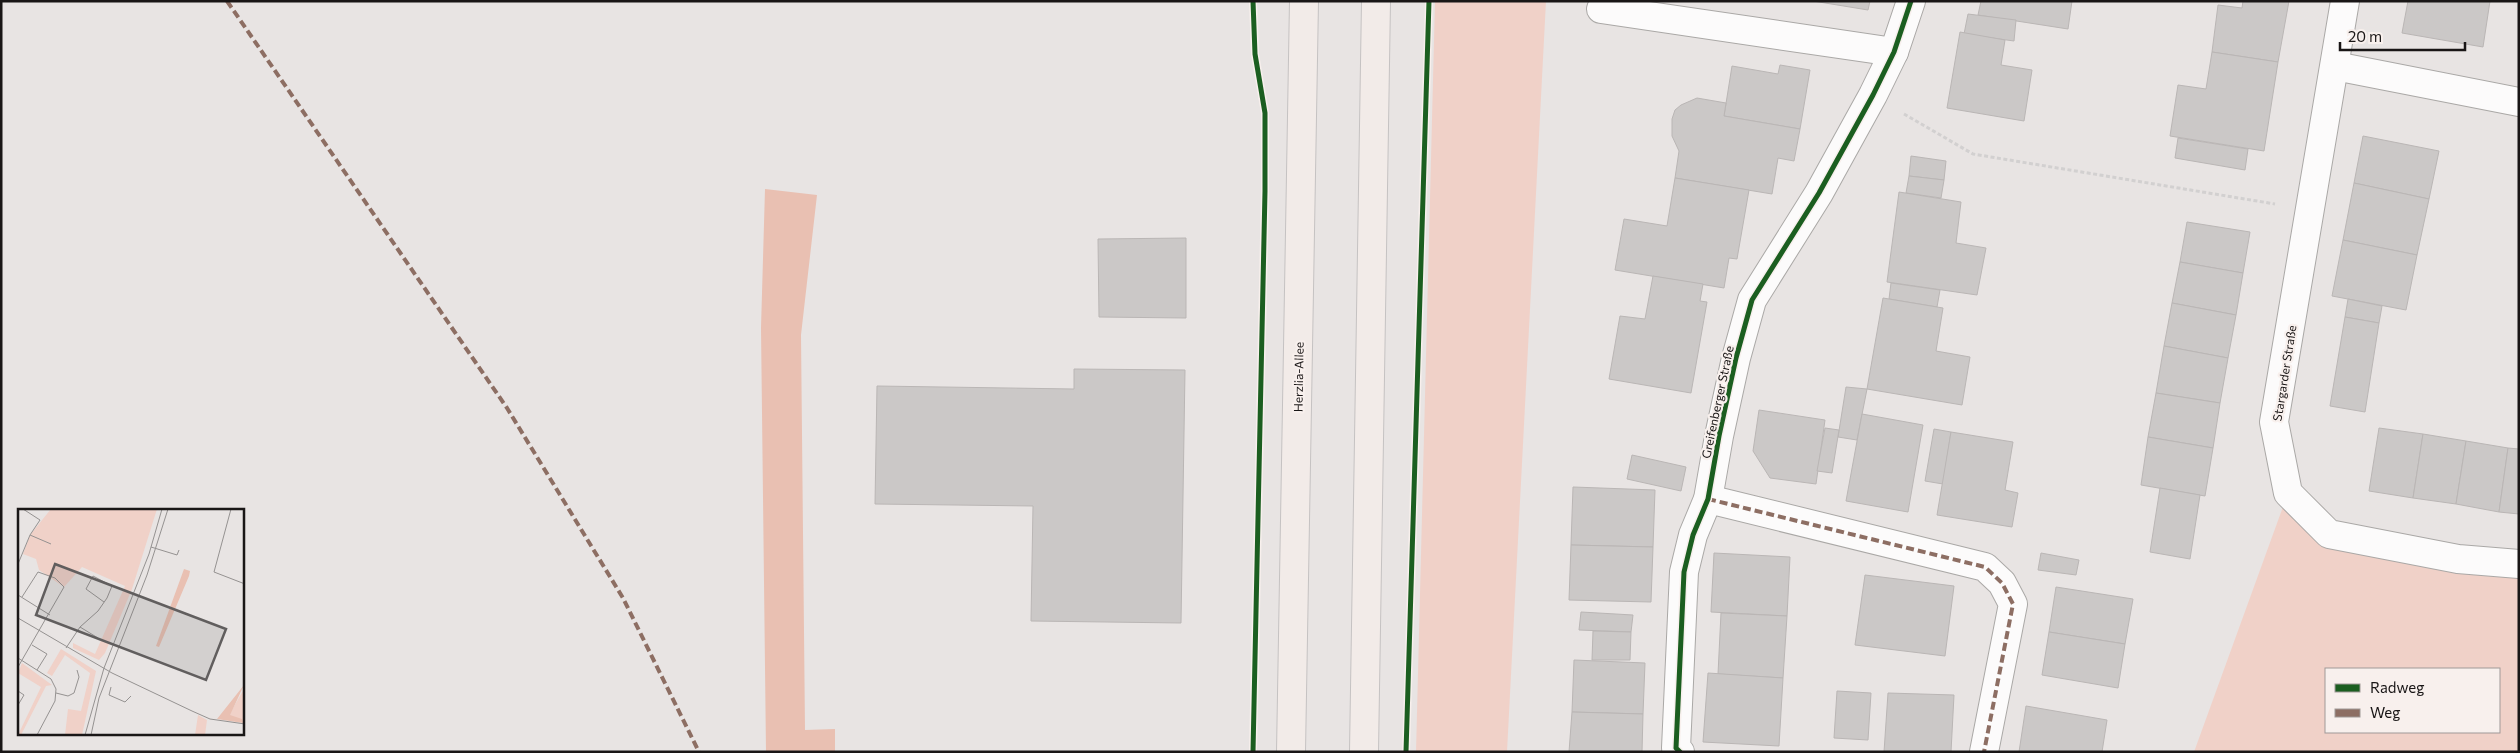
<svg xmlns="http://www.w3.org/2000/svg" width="2520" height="753" font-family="Commissioner,sans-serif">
  <rect width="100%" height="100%" fill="#e8e4e3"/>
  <g fill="#f0d1c8" fill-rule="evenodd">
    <path d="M1435,1H1546L1507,752H1416Z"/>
    <path d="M2288,493L2329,534L2519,564V752H2194ZM2326,669H2499V732H2326Z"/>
  </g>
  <path fill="#e9c0b2" d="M765,189L817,195L801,335L805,730L835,729V752H766L761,328Z"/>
  <g fill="#cbc8c7" stroke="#bab6b5">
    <path d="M1813,1H1870L1868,10Z"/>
    <path d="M1981,1H2072L2068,29L1978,15Z"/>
    <path d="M2243,1H2289L2278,62L2212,52L2218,5L2242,8Z"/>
    <path d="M2408,1H2490L2483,47L2402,33Z"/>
    <path d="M1968,14L2016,20L2014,41L1964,34Z"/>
    <path d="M1960,32L2005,40L2001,65L2032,70L2024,121L1947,108Z"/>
    <path d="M2212,52L2278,62L2264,151L2170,136L2178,85L2206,89Z"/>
    <path d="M1780,65L1810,70L1800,129L1724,116L1732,66L1778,74Z"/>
    <path d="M1697,98L1726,103L1724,116L1800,129L1794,161L1778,158L1772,194L1675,178L1679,151L1672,136V119L1675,110L1681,105Z"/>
    <path d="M2363,136L2439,151L2429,199L2354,183Z"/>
    <path d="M2178,138L2248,149L2245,170L2175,158Z"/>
    <path d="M1911,156L1946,161L1944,180L1909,176Z"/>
    <path d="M1909,176L1944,180L1941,198L1906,193Z"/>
    <path d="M1675,178L1749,190L1737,259L1729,258L1724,288L1615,270L1624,219L1667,226Z"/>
    <path d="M2354,183L2429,199L2417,255L2343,240Z"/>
    <path d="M1899,192L1961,202L1956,243L1986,248L1977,295L1887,282Z"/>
    <path d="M2187,222L2250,232L2243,273L2180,262Z"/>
    <path d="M1186,238V318L1099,317L1098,239Z"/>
    <path d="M2343,240L2417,255L2406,310L2332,296Z"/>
    <path d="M2180,262L2243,273L2236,315L2172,303Z"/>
    <path d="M1653,276L1703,284L1700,301L1707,302L1691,393L1609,379L1620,316L1645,319Z"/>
    <path d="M1891,283L1940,290L1937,307L1889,299Z"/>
    <path d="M1883,298L1943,308L1936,351L1970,357L1962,405L1867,389Z"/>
    <path d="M2348,299L2382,306L2379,323L2345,317Z"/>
    <path d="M2172,303L2236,315L2228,358L2164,346Z"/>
    <path d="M2345,317L2379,323L2365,412L2330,406Z"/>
    <path d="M2164,346L2228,358L2220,403L2156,393Z"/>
    <path d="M1074,369L1185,370L1181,623L1031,621L1033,506L875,504L877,386L1074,389Z"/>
    <path d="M1846,387L1867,389L1857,440L1838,437Z"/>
    <path d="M2156,393L2220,403L2213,448L2148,437Z"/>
    <path d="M1759,410L1825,420L1816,484L1770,478L1753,451Z"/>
    <path d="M1862,414L1923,425L1908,512L1846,501Z"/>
    <path d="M1825,428L1839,430L1832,473L1817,471Z"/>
    <path d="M2379,428L2423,434L2413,498L2369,491Z"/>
    <path d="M1934,429L1951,432L1943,484L1925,481Z"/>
    <path d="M1951,432L2013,442L2005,490L2018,493L2012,527L1937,515Z"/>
    <path d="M2423,434L2466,441L2456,504L2413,498Z"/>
    <path d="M2148,437L2213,448L2205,496L2141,485Z"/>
    <path d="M2466,441L2508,448L2499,512L2456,504Z"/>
    <path d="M2508,448L2519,449V514L2499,512Z"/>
    <path d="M1632,455L1686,467L1681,491L1627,479Z"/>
    <path d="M1573,487L1655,490L1653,547L1571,545Z"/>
    <path d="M2160,488L2200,495L2190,559L2150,552Z"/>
    <path d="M1571,545L1653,547L1651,602L1569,600Z"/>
    <path d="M1714,553L1790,557L1787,616L1711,612Z"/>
    <path d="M2041,553L2079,560L2076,575L2038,570Z"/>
    <path d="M1865,575L1954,586L1945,656L1855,645Z"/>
    <path d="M2056,587L2133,599L2125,644L2049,632Z"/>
    <path d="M1581,612L1633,615L1631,632L1579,630Z"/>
    <path d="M1721,613L1787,616L1783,678L1718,674Z"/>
    <path d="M1593,631L1631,632L1630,660H1592Z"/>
    <path d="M2049,632L2125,644L2118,688L2042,675Z"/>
    <path d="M1574,660L1645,663L1643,714L1572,712Z"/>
    <path d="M1708,673L1783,678L1779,746L1703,742Z"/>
    <path d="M1837,691L1871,693L1868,740L1834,738Z"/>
    <path d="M1888,693L1954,695L1951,752H1884Z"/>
    <path d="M2026,706L2107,720L2102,752H2019Z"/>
    <path d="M1572,712L1643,714L1642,752H1569Z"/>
  </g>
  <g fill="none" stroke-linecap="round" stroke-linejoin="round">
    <defs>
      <g id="minor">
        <path d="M2345,1L2274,422L2288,493L2329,534L2458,559L2519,564"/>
        <path d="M1601,9L1894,52"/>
        <path d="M2335,66L2519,102"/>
        <path d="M1708,499L1985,567L2002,583L2013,604L1984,752"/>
        <path d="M1680,752L1676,748L1684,572L1693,535L1708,499L1719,436L1736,358L1752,300L1819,193L1873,95L1894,52L1911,1"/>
      </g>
      <g id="major">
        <path d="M1291,752L1304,1"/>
        <path d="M1364,752L1376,1"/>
      </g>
    </defs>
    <use href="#minor" stroke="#aaa8a6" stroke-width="30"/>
    <use href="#major" stroke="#c5c2c2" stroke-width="30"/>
    <path stroke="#d2d0d0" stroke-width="3" stroke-dasharray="4 2.5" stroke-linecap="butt" d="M1904,114L1973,154L2275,204"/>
    <use href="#minor" stroke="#fcfbfb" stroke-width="28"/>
    <use href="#major" stroke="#f2ebe8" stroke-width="28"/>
    <g stroke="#8d6e63" stroke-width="4" stroke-dasharray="8 4" stroke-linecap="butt">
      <path d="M227,1L507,408L623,598L699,752"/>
      <path d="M1708,499L1985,567L2002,583L2013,604L1984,752"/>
    </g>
    <defs>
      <g id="cycleway">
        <path d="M1253,752L1265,191V113L1255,54L1253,1"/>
        <path d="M1406,752L1429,1"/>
        <path d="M1680,752L1676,748L1684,572L1693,535L1708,499L1719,436L1736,358L1752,300L1819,193L1873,95L1894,52L1911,1"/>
      </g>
    </defs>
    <use href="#cycleway" stroke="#f8f0ed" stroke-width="8"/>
    <use href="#cycleway" stroke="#1b5e20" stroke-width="5"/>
  </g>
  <g text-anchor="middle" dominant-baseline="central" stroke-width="4.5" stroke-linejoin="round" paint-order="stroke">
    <g font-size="12" fill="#191616" stroke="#f8f0ed">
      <text transform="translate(2284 373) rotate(-81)">Stargarder Straße</text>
      <text transform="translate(1298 377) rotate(-89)">Herzlia-Allee</text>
      <text transform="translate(1717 402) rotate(-78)">Greifenberger Straße</text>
    </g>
  </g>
  <g transform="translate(18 509)">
    <rect width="226" height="226" fill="#e8e4e3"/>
    <path d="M33,0H139L114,80L87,144L81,151L55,139V134L77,145L107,77L64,58L46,78L21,61L18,50L5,45L12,26ZM43,140L78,162L64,226H47L50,200L63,202L72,164L47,146L34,167L29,164ZM4,154L34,176L28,177L3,226H0L23,178L0,164ZM226,180V214L211,206ZM180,206L189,211L187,226H177Z" fill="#f0d1c8"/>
    <path d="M166,60L172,62L171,67L141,138L138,137ZM226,176L212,206L224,210L225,214L199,210Z" fill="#e9c0b2"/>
    <path fill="none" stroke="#959291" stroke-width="1" d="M213,0L196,63L227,75M12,26L33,35M133,38L159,46L161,41M0,55L12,26L22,11L5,0M0,86L32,106M0,109L94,164L174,202L192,210L227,215M62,118L80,129M14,136L29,145L19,161M48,139L62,118L80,102L89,89L94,77L75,67L68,80L86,93M0,149L33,170L38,180L37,192L19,226M0,158L46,78L37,69L20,63L4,88M93,178L91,186L107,193L113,187M0,182L6,186L0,196M38,184L50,187L56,184L61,168L59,161M67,226L86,159L131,45L144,0M73,226L81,189L129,66L150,0"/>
    <path fill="#615e5e" fill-opacity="0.15" stroke="#615e5e" stroke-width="2.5" d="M37,55L208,120L188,171L18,106Z"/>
    <rect width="226" height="226" fill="none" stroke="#191616" stroke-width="2.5"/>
  </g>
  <rect width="2520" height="753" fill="none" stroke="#191616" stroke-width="5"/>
  <rect x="2325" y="668" width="175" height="65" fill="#f8f0ed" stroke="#9f9997"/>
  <rect x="2335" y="684" width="25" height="8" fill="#1b5e20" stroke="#9f9997"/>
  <text x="2370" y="693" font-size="15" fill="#191616">Radweg</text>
  <rect x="2335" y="709" width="25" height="8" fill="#8d6e63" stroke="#9f9997"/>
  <text x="2370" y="718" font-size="15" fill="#191616">Weg</text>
  <path d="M2340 42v8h125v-8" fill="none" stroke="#191616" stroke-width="2.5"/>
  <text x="2348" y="42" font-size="15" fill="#191616" stroke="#f8f0ed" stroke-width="4" paint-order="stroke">20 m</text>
</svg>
